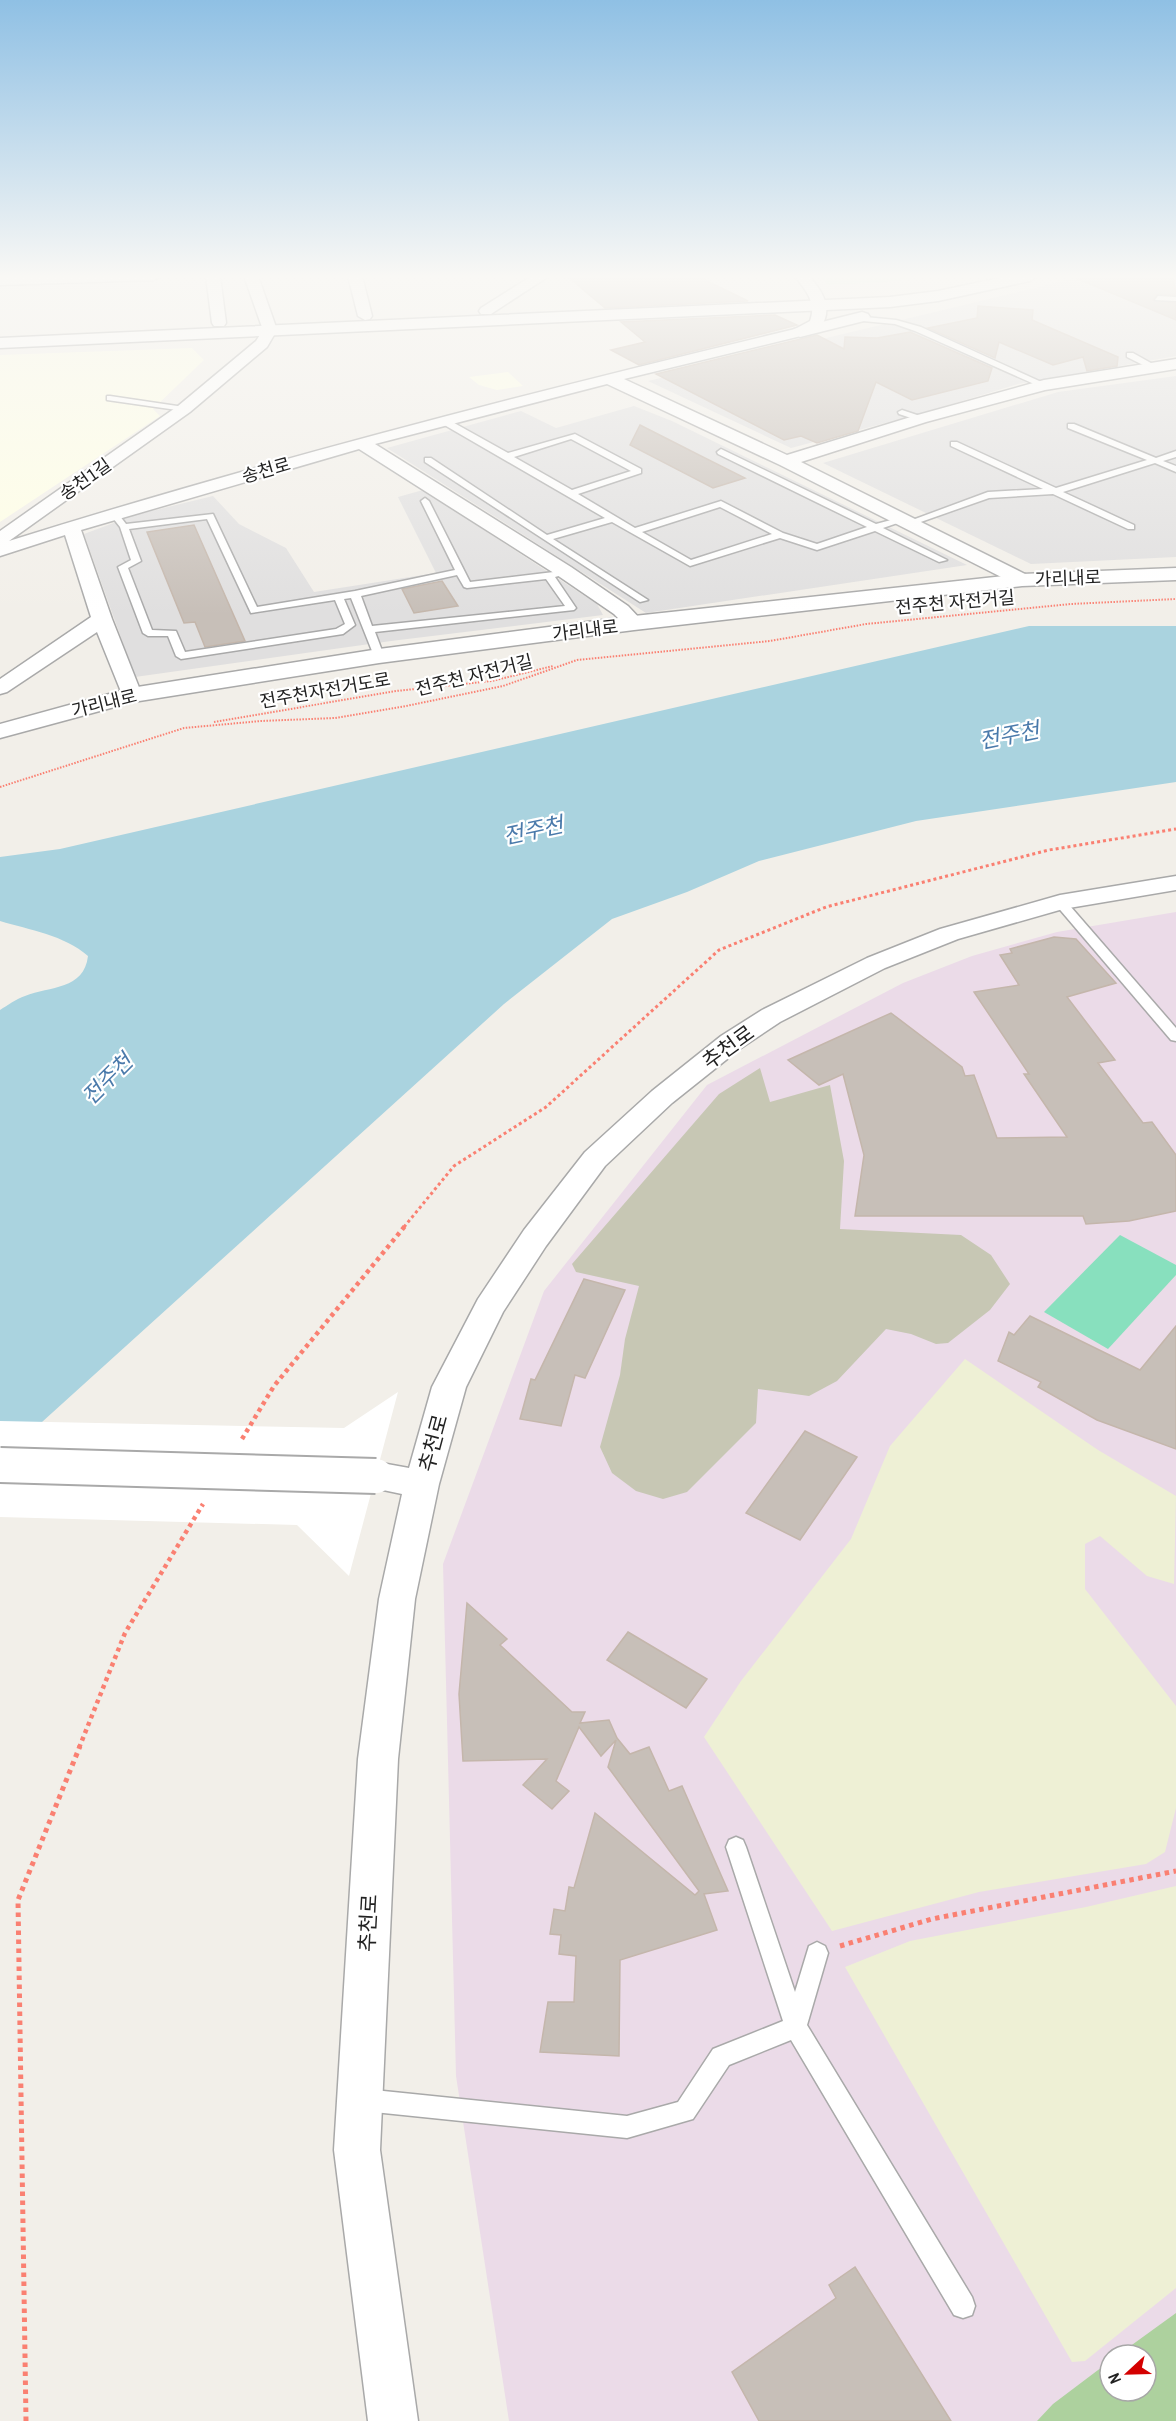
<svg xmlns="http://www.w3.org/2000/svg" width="1176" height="2421" font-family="'Archivo Narrow','Noto Sans KR',sans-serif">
  <rect width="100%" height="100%" fill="#f2efe9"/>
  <g fill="#e0dfdf">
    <path d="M1084,276H1176V356L1018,384L919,414L791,448L648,381Z"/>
    <path d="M1176,376V557L1031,564L823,463L1058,392Z"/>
    <path d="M634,406L672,421L967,565L646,613L387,448L521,411L556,428Z"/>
    <path d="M423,490L597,604L603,615L391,641L135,677L84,534L135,515L213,496L239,524L286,548L314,592L436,573L398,497Z"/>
  </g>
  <path fill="#ebdbe8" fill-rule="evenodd" d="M1176,912V2421H509L456,2076L443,1564L544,1291L707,1085L903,983L972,956L1057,932ZM1110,2355H1146V2391H1110Z"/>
  <g fill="#ffffe5">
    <path d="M192,348L204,360L153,409L160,416L0,522V355Z"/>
    <path d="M508,372L523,386L497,390L479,385L469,377Z"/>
  </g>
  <path fill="#c7c7b4" d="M760,1068L770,1102L830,1085L844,1161L840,1229L961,1235L991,1255L1010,1284L990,1310L948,1343L936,1344L911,1334L886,1329L837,1381L809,1396L758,1389L756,1423L687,1492L663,1499L636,1491L612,1473L600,1447L620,1375L625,1339L639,1286L576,1272L572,1264L719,1094Z"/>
  <g fill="#eef0d5">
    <path d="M965,1359L1098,1450L1176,1496L1174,1584L1147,1576L1100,1536L1085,1544V1589L1176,1706V1808L1165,1852L1146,1864L979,1892L832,1931L704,1737L741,1681L851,1539L890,1446Z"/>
    <path d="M1176,1886V2288L1085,2361L1072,2362L845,1967L910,1941L1086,1907Z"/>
  </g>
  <path fill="#add19e" d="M1176,2313V2421H1037L1053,2404L1110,2361V2391H1146V2355H1118Z"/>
  <path fill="#c8facc" d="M819,276H854L839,277L841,279L866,276H927L887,282L828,285Z"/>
  <path fill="#88e0be" d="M1120,1235L1176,1265V1275L1108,1349L1044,1312Z"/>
  <path fill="#aad3df" d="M1029,626H1176V782L916,821L759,861L687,892L612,919L504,1004L0,1460V1010C8,1005 16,999 25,996C50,986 84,990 88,956C64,935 30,930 0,921V857L60,849Z"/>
  <path fill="#fff" d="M398,1392L349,1576L297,1525L0,1517V1421L344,1428Z"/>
  <g fill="#c7bfb8" stroke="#c4b6ab" stroke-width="1.5">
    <path d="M567,276H697L748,301L605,308Z"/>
    <path d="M1071,276H1173L1176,295L1158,294L1153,300L1176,303V320Z"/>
    <path d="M978,306L1033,310L1032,320L1118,357L1117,366L1087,371L1083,357L1053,365L999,342L995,358L928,328L977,318Z"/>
    <path d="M775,315L797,325L639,365L611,350L645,342L621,322Z"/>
    <path d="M910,332L992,368L988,381L912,400L876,382L858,431L817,443L801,436L784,440L656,374L817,335L844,349L845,337L877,338Z"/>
    <path d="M640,425L699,455L745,478L713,488L630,445Z"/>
    <path d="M194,525L245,641L205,647L195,622L184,623L147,532Z"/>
    <path d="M442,581L458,606L414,613L402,589Z"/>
    <path d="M1054,937L1076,939L1116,983L1067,997L1115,1060L1098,1063L1143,1123L1152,1122L1176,1155V1211L1129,1221L1086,1224L1083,1216H855L864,1155L843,1074L819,1085L788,1060L891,1013L962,1067L965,1076L974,1075L997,1138L1067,1137L1024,1074H1029L974,992L1019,985L1000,955L1012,953L1010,949Z"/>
    <path d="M584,1279L625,1290L585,1378L575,1375L561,1426L520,1419L531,1379L535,1380Z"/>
    <path d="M1030,1316L1140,1370L1176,1326V1449L1097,1420L1038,1387L1041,1382L998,1361L1009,1332L1014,1335Z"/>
    <path d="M805,1431L857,1457L800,1540L746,1513Z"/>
    <path d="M467,1603L507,1639L500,1645L572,1712H585L580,1723L609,1720L617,1738L630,1754L649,1747L669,1791L682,1786L728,1891L704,1894L717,1930L620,1960L619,2056L540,2052L548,2002H574L576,1956L559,1954L561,1935L550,1934L554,1909L565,1911L569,1887L574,1888L595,1813L695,1895L699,1891L608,1767L616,1740L601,1756L579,1727L556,1781L569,1791L552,1809L523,1785L547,1759L463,1761L459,1694Z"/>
    <path d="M628,1632L707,1679L686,1708L607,1660Z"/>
    <path d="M855,2267L951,2421H759L732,2372L836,2298L829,2285Z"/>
  </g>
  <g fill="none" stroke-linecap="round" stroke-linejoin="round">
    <defs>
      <g id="service">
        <path d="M1158,296L1176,297V301L1155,300Z"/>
        <path d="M855,316L896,320L921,327L1048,385L1041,387L915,331L895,324L852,320Z"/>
        <path d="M1127,353H1133L1158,367L1151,369L1127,357Z"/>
        <path d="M110,396L184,407L188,409L184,411L107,400V396Z"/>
        <path d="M902,410L923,417L924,419L920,421L899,414L898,412Z"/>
        <path d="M441,419H447L508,453L575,434L641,469V473L578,494L635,528L721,501L783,533L817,544L867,527L718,454L717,452L721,449L876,524L906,516V520L883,528L947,560L939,562L875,531L817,550L780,538L690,566L612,522L553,539L648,600L640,602L425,462V458H431L547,535L605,518L441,423ZM571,439L631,471L572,490L514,457ZM720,507L772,534L691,560L642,532Z"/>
        <path d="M1068,424H1074L1156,458L1176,451V457L1163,461L1176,466V472L1155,463L1063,492L1134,525V529H1128L1053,494L989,498L915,524L907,522L988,492L1043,489L951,446V442H957L1056,488L1147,460L1068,428Z"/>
        <path d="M425,498L429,501L470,582L562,571V575L555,577L576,608L574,610L375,632L384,656L379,659L374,656L351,598L344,599L355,625L343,634L181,659L176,656L168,636H148L143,633L118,567L131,560L120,527L109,513L116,511L126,524L213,514L257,607L355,591L455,570L421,501ZM207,519L251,613L335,600L345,624L336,629L185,652L176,631L152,630L128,568L141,561L129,529ZM457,575L464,587L467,588L546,579L565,606L372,626L361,596Z"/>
        <path d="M1060,898L1064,899L1176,1028V1041L1171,1040L1056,905L1054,902L1056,899Z"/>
        <path d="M736,1837L743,1840L746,1847L795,1992L809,1946L817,1942L825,1946L828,1953L807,2025L972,2297L975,2306L972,2315L963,2318L954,2315L791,2040L729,2065L693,2119L627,2138L364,2111L356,2108L353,2100L356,2092L364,2089L627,2116L678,2102L713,2049L783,2021L726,1847L729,1840Z"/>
      </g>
      <g id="minor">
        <path d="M161,276L154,280L0,285V277Z"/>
        <path d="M206,276H220L226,323L224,326H214L212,323Z"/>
        <path d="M244,276H258L277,330L267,347L190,412L9,541C267,460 531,392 795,329L810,321C817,302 806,291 795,276H809C823,292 833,308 821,327L805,335L624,379L787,455L914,416L1044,380L1176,359V369L1045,390L926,422L801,462L1029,576L1032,580L1029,584H1015L780,465L607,384L375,444L571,567L628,606L644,623L641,627H627L614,614L557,575L359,449L81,530L112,619L142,695L138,699L131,701L124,699L97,632L7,692L0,694V679L91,617L65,535L0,556V531L178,406L256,341L263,330Z"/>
        <path d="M348,276H362L372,316L370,319L365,320L358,316Z"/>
        <path d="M532,276H549L491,314H481L479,311L481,308Z"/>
        <path d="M1176,876V890L1063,909L958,939L885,968L780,1022L741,1048L672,1103L605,1166L546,1246L503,1312L466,1387L439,1484L415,1599L398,1759L380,2150L418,2421H368L334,2150L358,1759L379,1599L402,1494L364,1486L359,1476L364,1466L376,1462L409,1468L432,1387L478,1299L524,1230L585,1152L652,1091L721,1036L762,1010L867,958L940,929L1060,895Z"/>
      </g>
      <g id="tertiary">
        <path d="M1009,276H1038L1030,281L938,301L890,307L0,348V338L890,297L938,291Z"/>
        <path d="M862,312L868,314L870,317L868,320L800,337L792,332L794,329Z"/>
        <path d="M1176,568V580L1022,586L634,630L379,663L133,702L0,738V724L131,688L379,649L634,616L1022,574Z"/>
      </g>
    </defs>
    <use href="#service" stroke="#a9a9a9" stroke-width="3"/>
    <use href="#minor" stroke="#a9a9a9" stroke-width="3"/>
    <use href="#tertiary" stroke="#a9a9a9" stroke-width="3"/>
    <g stroke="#fa8072" stroke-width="2" stroke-dasharray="1.5 1.5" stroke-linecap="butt">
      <path d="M214,722L396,691L492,681L553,666"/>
      <path d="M0,787L184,728L261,721L335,718L406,706L503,686L577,660L770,641L866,624L1071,604L1176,599"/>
    </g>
    <path stroke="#fa8072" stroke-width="3" stroke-dasharray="3 3" stroke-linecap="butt" d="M404,1227L454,1166L546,1107L719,950L826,907L1049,850L1176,829"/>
    <g stroke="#fa8072" stroke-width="4.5" stroke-dasharray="4 4" stroke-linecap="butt">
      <path d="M242,1439L274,1386L405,1226"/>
      <path d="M79,1748L125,1633L203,1504"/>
    </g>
    <g stroke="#fa8072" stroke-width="5" stroke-dasharray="4.5 4.5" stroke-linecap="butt">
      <path d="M840,1946L932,1919L1176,1871"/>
      <path d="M26,2421L18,1900L80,1746"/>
    </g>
    <use href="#service" fill="#fff" fill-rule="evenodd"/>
    <use href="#minor" fill="#fff" fill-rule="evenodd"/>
    <use href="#tertiary" fill="#fff" fill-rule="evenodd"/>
    <defs>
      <path id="minor-bridge" d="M0,1465L376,1476"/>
    </defs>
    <use href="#minor-bridge" stroke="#a9a9a9" stroke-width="38" stroke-linecap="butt"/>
    <use href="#minor-bridge" stroke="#fff" stroke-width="34"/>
  </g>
  <linearGradient id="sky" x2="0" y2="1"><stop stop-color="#8fc0e4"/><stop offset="0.45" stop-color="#f9f8f5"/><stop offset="1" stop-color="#f9f8f5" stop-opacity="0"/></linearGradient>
  <rect width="1176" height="615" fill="url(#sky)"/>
  <g text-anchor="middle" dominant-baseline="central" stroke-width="4.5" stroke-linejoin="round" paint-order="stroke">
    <g font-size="18" fill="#222" stroke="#fff">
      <text transform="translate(266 470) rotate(-16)">송천로</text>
      <text transform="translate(85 479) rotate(-35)">송천1길</text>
      <text transform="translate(1068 578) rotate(-2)">가리내로</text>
      <text transform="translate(955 602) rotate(-5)">전주천 자전거길</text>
      <text transform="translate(585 630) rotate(-7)">가리내로</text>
      <text transform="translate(474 675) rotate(-14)">전주천 자전거길</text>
      <text transform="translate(325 690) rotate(-10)">전주천자전거도로</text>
      <text transform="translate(104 703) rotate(-14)">가리내로</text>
    </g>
    <g font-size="21" fill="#222" stroke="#fff">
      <text transform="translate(728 1047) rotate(-36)">추천로</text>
      <text transform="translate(433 1443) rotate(-75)">추천로</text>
      <text transform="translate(368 1923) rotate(-87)">추천로</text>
    </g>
    <g font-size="22" font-style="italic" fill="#4a7aab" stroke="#fff">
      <text transform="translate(1009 735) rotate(-11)">전주천</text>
      <text transform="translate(533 830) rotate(-12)">전주천</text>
      <text transform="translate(107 1079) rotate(-45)">전주천</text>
    </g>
  </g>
  <g transform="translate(1128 2373) rotate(248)"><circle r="28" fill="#ffffff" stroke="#a7a7a7" stroke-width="1.5"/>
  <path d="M0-4.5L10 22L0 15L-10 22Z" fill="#d40000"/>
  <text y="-9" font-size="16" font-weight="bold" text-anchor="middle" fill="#222222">N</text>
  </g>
</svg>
